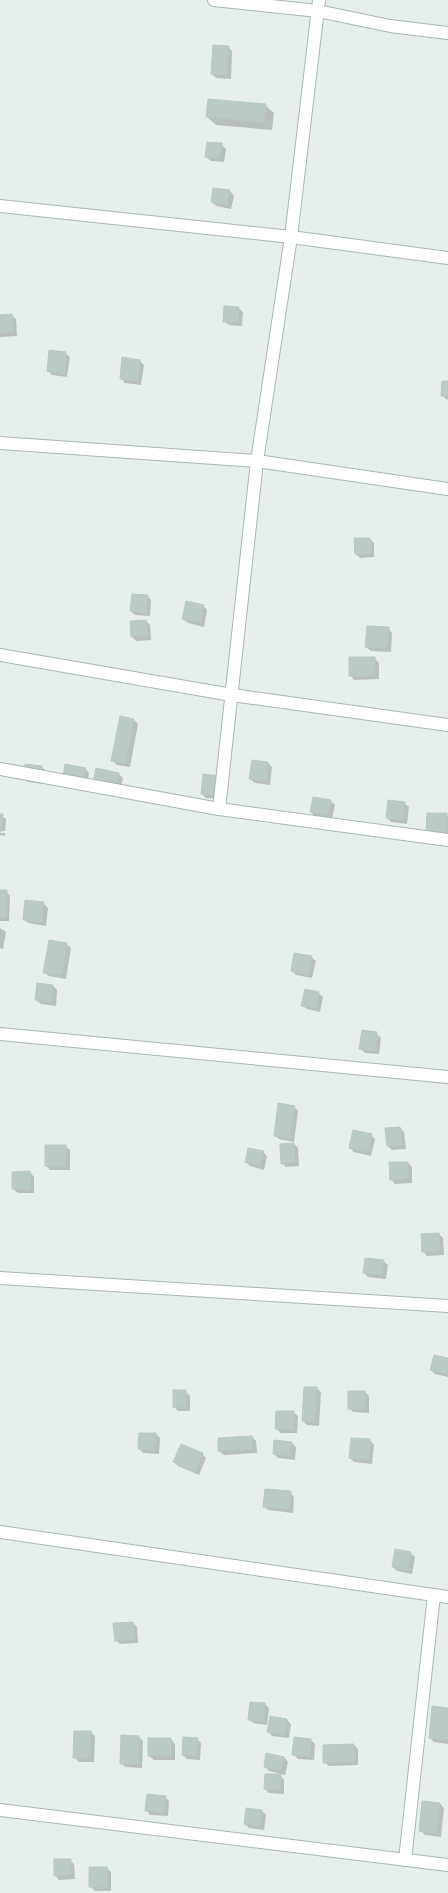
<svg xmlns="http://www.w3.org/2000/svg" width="448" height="1893" font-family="'DM Sans',sans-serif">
  <rect width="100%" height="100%" fill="#e6efeb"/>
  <g fill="#0003">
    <path d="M228,47L232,51L231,79L216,78L212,74Z"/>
    <path d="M265,105L274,113L272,130L216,125L207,117Z"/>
    <path d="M221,144L226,149L224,162L211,161L206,157Z"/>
    <path d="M230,191L234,196L231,209L216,206L212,202Z"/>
    <path d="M238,308L243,312L242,326L229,325L224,321Z"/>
    <path d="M11,315L16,319L17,336L0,337V316Z"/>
    <path d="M65,353L70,357L67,377L52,375L48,371Z"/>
    <path d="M139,360L144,365L141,385L125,383L121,378Z"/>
    <path d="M448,382V400L446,399L442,395Z"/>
    <path d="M370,539L374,543V557L360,558L356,554Z"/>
    <path d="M147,596L151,600L150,616L135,615L131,611Z"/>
    <path d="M203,606L207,610L204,627L188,623L183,619Z"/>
    <path d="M146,621L150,625L151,640L136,641L132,637Z"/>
    <path d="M388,628L392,633L391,652L371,651L366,647Z"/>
    <path d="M374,658L379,663V679L354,680L350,675Z"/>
    <path d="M134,720L138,724L130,767L117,765L112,760Z"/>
    <path d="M252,761L268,763L272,767L270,785L255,783L250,779Z"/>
    <path d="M42,767L46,771L44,784L28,782L24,778Z"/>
    <path d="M85,769L89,773L86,790L63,783Z"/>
    <path d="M119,774L123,778L119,796L97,791Z"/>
    <path d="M220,777L222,799L206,798L202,794Z"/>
    <path d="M314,798L331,801L335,805L332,819L315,816L311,812Z"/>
    <path d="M404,803L409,807L407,824L391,822L387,818Z"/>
    <path d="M446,814L448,816V836H432Z"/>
    <path d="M0,815L6,819L5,831H0Z"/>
    <path d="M0,833H5V836L0,835Z"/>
    <path d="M0,891H6L10,896L9,921H0Z"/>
    <path d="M43,903L48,908L46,926L28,923L24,919Z"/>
    <path d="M0,928L6,932L3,949L0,948Z"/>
    <path d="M66,944L71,948L66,979L49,976L44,972Z"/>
    <path d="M311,957L316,961L312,978L296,975L292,971Z"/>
    <path d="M53,986L57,990L56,1006L41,1004L36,1000Z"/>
    <path d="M318,993L323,997L320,1012L307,1009L302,1005Z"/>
    <path d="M376,1033L381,1038L379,1054L365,1053L360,1048Z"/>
    <path d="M294,1107L298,1111L294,1142L279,1139L275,1135Z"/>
    <path d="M400,1128L404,1132L406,1149L392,1150L388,1146Z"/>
    <path d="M371,1135L375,1139L371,1156L354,1152L350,1148Z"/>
    <path d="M294,1144L298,1148L299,1166L286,1167L282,1163Z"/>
    <path d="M65,1146L70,1150V1170H50L46,1166Z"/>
    <path d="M263,1152L267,1156L264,1170L250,1166L246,1162Z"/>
    <path d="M408,1163L412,1167V1183L395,1184L391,1179Z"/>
    <path d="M30,1172L34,1177V1193H18L13,1189Z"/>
    <path d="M439,1234L443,1238L444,1255L427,1256L423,1251Z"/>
    <path d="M383,1261L388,1265L386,1279L368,1277L364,1273Z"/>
    <path d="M434,1356L448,1359V1377L435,1374L431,1370Z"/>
    <path d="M317,1388L321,1392L319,1426L307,1425L303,1421Z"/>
    <path d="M185,1391L190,1396V1411H178L174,1407Z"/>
    <path d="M365,1392L369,1396V1413L353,1412L349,1408Z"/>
    <path d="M293,1412L298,1416L297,1433H281L276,1429Z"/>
    <path d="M156,1434L160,1438L159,1454L143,1453L139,1449Z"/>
    <path d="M252,1437L256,1441L257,1453L224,1455L219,1451V1439Z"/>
    <path d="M352,1439L370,1440L374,1445L372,1464L354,1462L350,1458Z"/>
    <path d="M292,1443L296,1447L295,1460L278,1458L274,1454Z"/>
    <path d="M202,1454L206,1458L199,1475L178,1466L174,1462Z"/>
    <path d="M290,1492L294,1497L293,1513L268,1510L264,1506Z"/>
    <path d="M410,1553L415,1557L412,1574L397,1571L393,1567Z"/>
    <path d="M133,1623L137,1627L138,1643L120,1644L116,1640Z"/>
    <path d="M265,1704L269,1708L267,1725L253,1723L249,1719Z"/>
    <path d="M448,1709V1744L434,1742L430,1738Z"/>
    <path d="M271,1717L287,1720L291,1724L289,1738L272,1736L268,1731Z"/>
    <path d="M91,1732L95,1736L94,1762H79L74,1757Z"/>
    <path d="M139,1737L143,1741L142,1768L125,1767L121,1763Z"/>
    <path d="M171,1739L175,1744V1760H154L149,1756Z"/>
    <path d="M197,1739L201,1743L200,1760L187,1759L183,1755Z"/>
    <path d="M311,1740L315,1744L314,1760L298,1759L294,1755Z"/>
    <path d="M354,1745L358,1749V1765L329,1766L324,1762Z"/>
    <path d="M284,1757L288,1762L285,1775L269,1771L265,1767Z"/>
    <path d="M265,1775H280L284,1780V1794L269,1793L265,1789Z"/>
    <path d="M165,1797L169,1801L168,1816L150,1815L146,1810Z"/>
    <path d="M440,1804L444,1808L441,1837L425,1835L420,1830Z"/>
    <path d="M246,1809L262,1811L266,1815L264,1830L249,1828L245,1824Z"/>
    <path d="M70,1860L74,1864L75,1879L59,1880L55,1875Z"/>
    <path d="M107,1868L111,1872V1891H95L90,1886Z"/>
  </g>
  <g fill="#bbcac4" stroke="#b8c9c2">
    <path d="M213,45L229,46L227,75L211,74Z"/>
    <path d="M208,99L266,104L264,122L206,117Z"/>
    <path d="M207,142L222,143L220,158L205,157Z"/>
    <path d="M213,188L230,190L227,205L211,202Z"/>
    <path d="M224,306L239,307L238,322H223Z"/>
    <path d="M12,314L14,332L0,333V315Z"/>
    <path d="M49,350L66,352L64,374L47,371Z"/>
    <path d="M122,357L140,360L138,381L120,379Z"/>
    <path d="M442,381H448V396H441Z"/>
    <path d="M354,538H370L371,554H355Z"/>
    <path d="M132,594L148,595L146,613L130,611Z"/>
    <path d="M186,601L204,605L200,623L182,619Z"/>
    <path d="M146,620L148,636L131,637L130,621Z"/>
    <path d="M367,626L389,627L387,648L365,647Z"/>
    <rect x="349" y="657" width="26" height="19"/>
    <path d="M120,716L134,719L126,763L111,761Z"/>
    <path d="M252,760L268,762L266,781L249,779Z"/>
    <path d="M25,764L42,766L41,781L23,779Z"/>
    <path d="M65,764L86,768L82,787L62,783Z"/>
    <path d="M96,768L119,773L115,792L92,787Z"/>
    <path d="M203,774L220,776L218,796L201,794Z"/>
    <path d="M313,797L331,800L328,815L310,812Z"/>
    <path d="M388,800L405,802L403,820L386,818Z"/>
    <path d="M427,813H447V833L426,832Z"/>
    <path d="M0,814H3L1,832H0Z"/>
    <path d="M0,890H7L6,917H0Z"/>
    <path d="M25,900L44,902L42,922L23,920Z"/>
    <path d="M49,940L67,943L62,975L43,973Z"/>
    <path d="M294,953L312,956L308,975L291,971Z"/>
    <path d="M37,983L53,985L52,1002L35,1000Z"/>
    <path d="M305,989L319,992L316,1008L301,1006Z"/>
    <path d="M362,1030L377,1032L375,1051L359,1049Z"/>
    <path d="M278,1103L295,1106L290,1138L274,1136Z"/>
    <path d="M400,1127L402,1145L387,1146L385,1128Z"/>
    <path d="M353,1130L372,1134L367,1152L349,1148Z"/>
    <path d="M294,1143L295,1162L281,1164L280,1144Z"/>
    <rect x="45" y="1145" width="21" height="21"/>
    <path d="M248,1148L264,1151L260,1166L245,1162Z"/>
    <path d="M389,1162H408V1179L390,1180Z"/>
    <path d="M30,1171L31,1189H12V1172Z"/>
    <path d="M439,1233L440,1251L422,1252L421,1234Z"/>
    <path d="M365,1258L384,1260L382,1275L363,1273Z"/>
    <path d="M434,1355L448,1358L447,1374L430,1370Z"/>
    <path d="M304,1387H317L315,1422L302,1421Z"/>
    <rect x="173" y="1390" width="13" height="17"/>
    <rect x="348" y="1391" width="17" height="18"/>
    <path d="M276,1411H294V1430L275,1429Z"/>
    <path d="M139,1433H156L155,1450L138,1449Z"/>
    <path d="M252,1436L253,1449L218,1451V1438Z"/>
    <path d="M351,1438L370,1439L369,1460L349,1458Z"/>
    <path d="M274,1440L292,1442L291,1456L273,1454Z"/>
    <path d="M181,1444L203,1453L195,1472L173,1462Z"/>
    <path d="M265,1489L291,1491L289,1509L263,1507Z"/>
    <path d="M395,1549L411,1552L408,1570L392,1567Z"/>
    <path d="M133,1622L135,1639L115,1641L113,1623Z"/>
    <path d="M250,1702L265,1703L264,1721L248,1720Z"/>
    <path d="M432,1706L448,1708V1740L429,1738Z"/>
    <path d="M270,1716L287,1719L285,1735L267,1732Z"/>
    <path d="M74,1731H91L90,1758H73Z"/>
    <path d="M121,1735L139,1736L138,1764H120Z"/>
    <path d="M183,1737L198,1738L196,1756L182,1755Z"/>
    <path d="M294,1737L311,1739L310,1757L292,1755Z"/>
    <rect x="148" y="1738" width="23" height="18"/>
    <path d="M354,1744L355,1761L323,1763V1745Z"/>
    <path d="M266,1753L284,1757L281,1771L264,1767Z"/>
    <path d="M265,1774H281L280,1790L264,1789Z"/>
    <path d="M147,1794L166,1796L164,1813L145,1811Z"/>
    <path d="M422,1801L440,1803L437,1833L419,1831Z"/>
    <path d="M246,1808L262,1810L260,1826L244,1824Z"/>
    <path d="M54,1859H71V1875L54,1876Z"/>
    <path d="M89,1867H107L108,1887H89Z"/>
  </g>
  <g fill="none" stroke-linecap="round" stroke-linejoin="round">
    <defs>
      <g id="minor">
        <path d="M214,0L318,11L390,26L448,33"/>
        <path d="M0,206L291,237L448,258"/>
        <path d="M0,443L257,461L448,489"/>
        <path d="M0,655L232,695L448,725"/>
        <path d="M0,769L219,809L448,840"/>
        <path d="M219,809L257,461L291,237L319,0"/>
        <path d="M0,1034L448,1077"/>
        <path d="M0,1278L448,1306"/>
        <path d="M0,1532L448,1597"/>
        <path d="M0,1810L448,1865"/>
        <path d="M405,1860L434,1595"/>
      </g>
    </defs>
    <use href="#minor" stroke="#a8b8b2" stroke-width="14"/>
    <use href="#minor" stroke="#fff" stroke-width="12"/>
  </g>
</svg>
